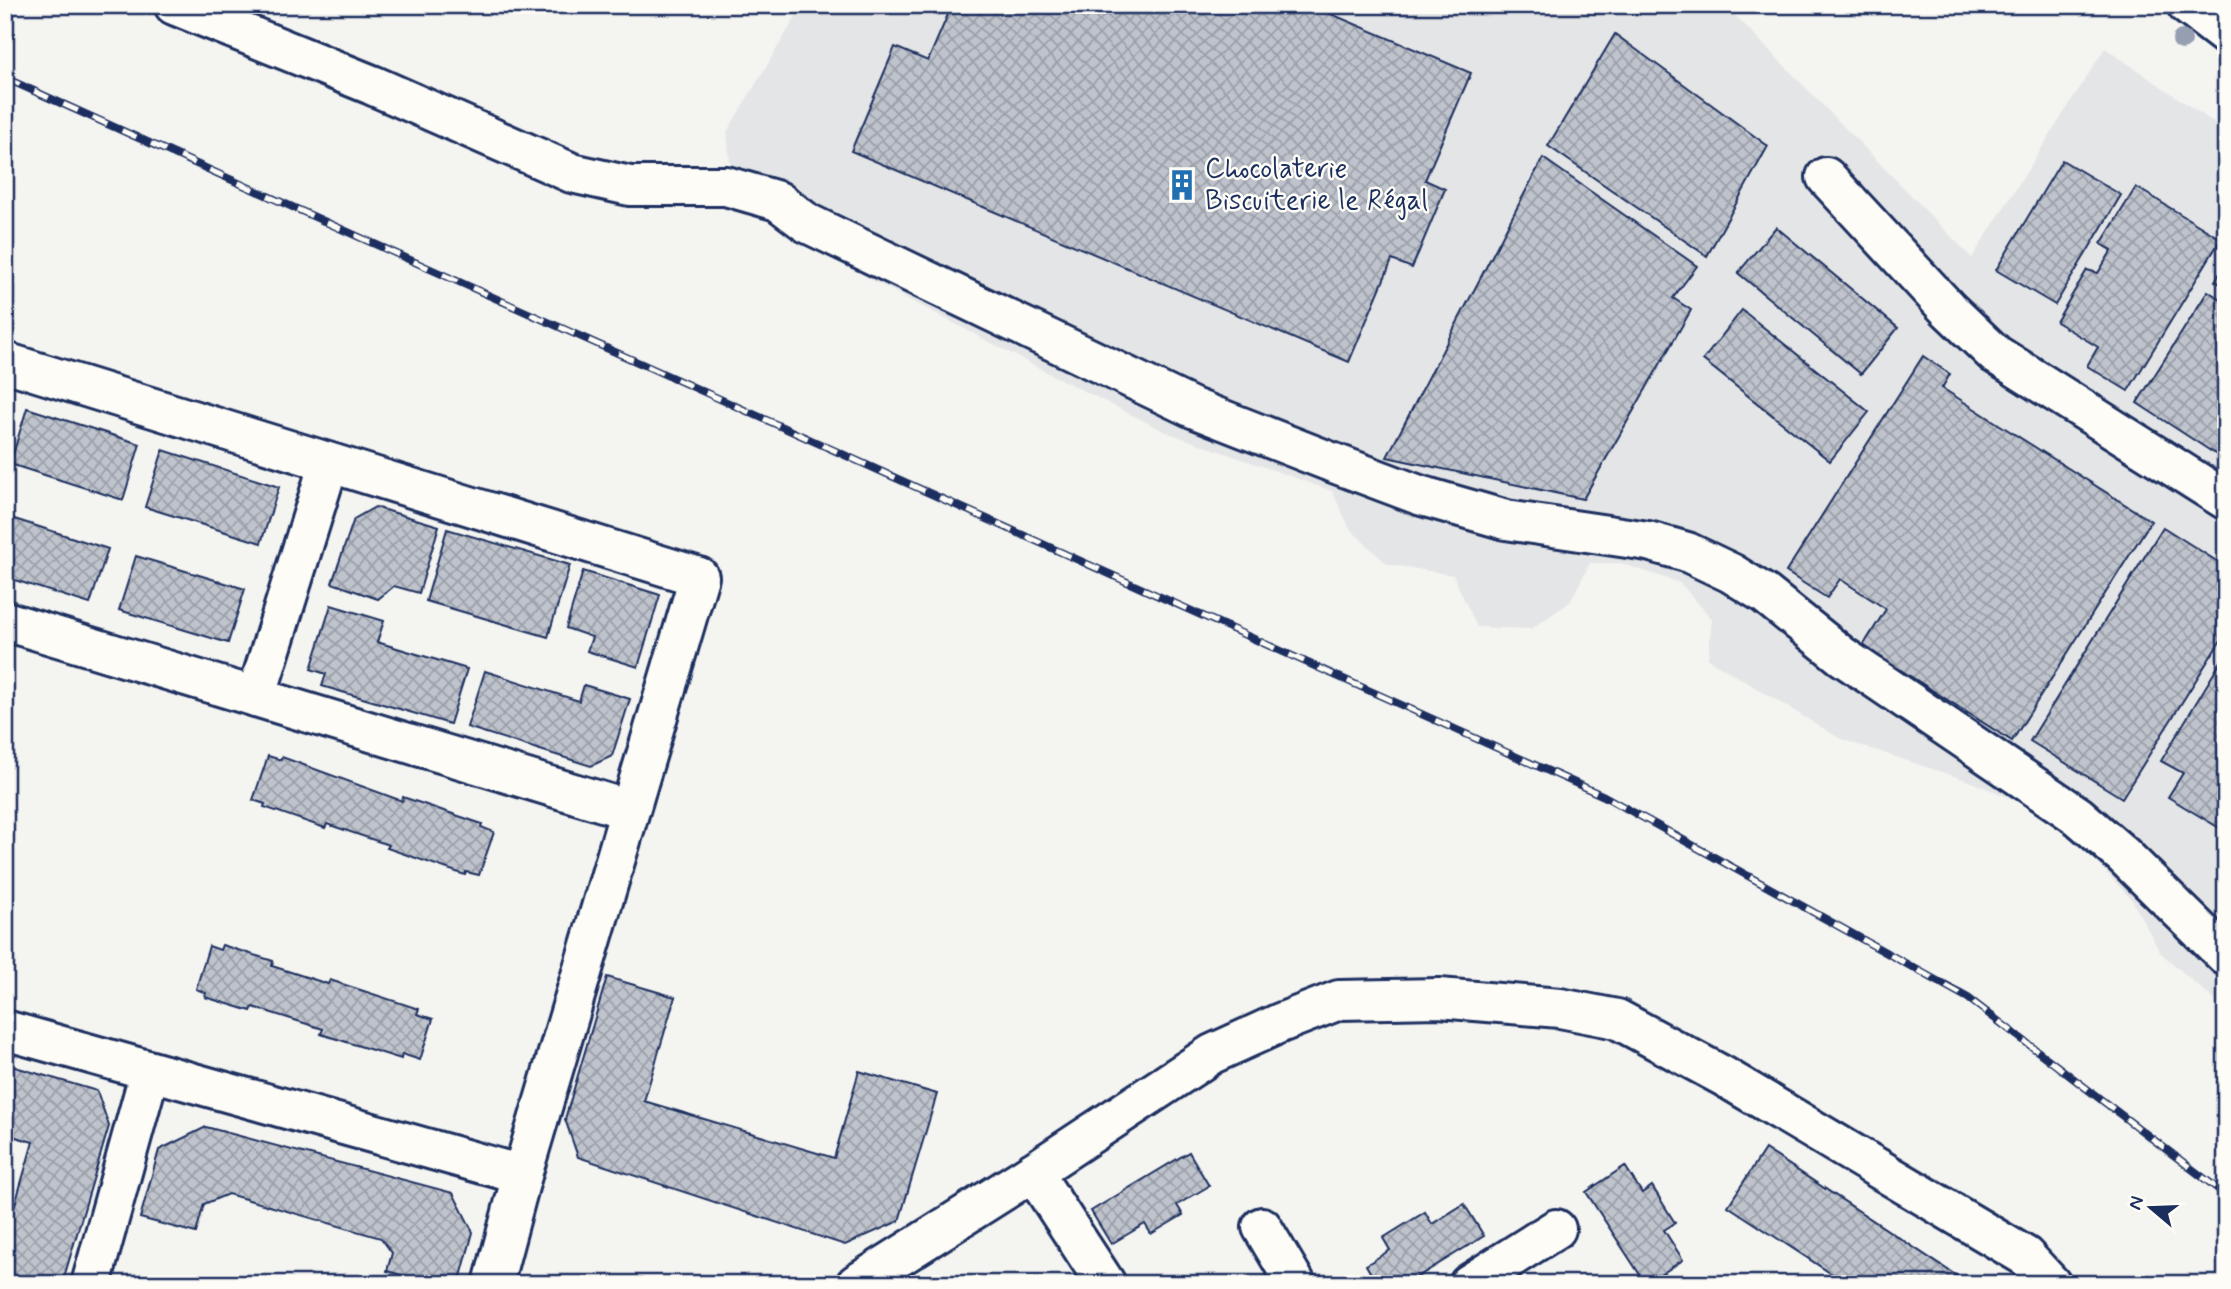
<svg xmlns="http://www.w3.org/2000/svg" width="2231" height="1289" font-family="Mynerve,sans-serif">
  <defs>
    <pattern id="building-cross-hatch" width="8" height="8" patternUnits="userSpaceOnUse" patternTransform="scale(1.75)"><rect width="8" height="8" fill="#bfc3cc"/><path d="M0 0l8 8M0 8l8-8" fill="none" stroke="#9a9fa9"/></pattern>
  </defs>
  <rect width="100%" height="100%" fill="#f4f4f1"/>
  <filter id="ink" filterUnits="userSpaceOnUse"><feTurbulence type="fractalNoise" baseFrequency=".0143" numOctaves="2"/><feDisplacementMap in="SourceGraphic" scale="14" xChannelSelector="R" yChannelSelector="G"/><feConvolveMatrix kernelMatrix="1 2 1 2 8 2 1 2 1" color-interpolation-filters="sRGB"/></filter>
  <g filter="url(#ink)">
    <path fill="#e4e5e6" d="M803,5H1725L1972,258L2105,48L2226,131V1007L2220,1005L2160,952L2132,900L2082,846L2020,802L1969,781L1841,739L1708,659L1712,619L1680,583L1620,563H1590L1570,602L1531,629L1477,627L1453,575L1387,564L1350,529L1332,491L1166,432L1054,376L819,252L755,199L730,162L727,132Z"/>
    <g fill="url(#building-cross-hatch)" stroke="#1b2f5e" stroke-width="2">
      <path d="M952,5H1310L1471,73L1425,180L1445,189L1412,268L1392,260L1349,362L851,151L895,47L928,61Z"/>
      <path d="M1615,34L1768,146L1707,256L1548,146Z"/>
      <path d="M1543,158L1697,266L1673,298L1691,310L1583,499L1387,457Z"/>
      <path d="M2062,160L2121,195L2055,305L1996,270Z"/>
      <path d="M2136,187L2221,239L2128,391L2087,366L2098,347L2056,322L2087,270L2098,273L2112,250L2101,244Z"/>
      <path d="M1776,227L1898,328L1861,374L1738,273Z"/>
      <path d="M2226,264V287L2215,281Z"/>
      <path d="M2208,291L2226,303V461L2137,403Z"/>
      <path d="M1742,310L1869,412L1830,461L1703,360Z"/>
      <path d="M1923,356L1950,374L1942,388L2151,521L2012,741L1863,646L1886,609L1840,579L1827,598L1786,572Z"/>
      <path d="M27,408L140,444L123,500L10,464Z"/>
      <path d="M163,450L279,487L261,543L145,507Z"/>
      <path d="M375,507L439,526L419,593L394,586L378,599L332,583L354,519Z"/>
      <path d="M5,516L108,549L90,604L5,577Z"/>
      <path d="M2163,527L2226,567V632L2122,798L2030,741Z"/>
      <path d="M447,529L570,565L548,637L426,601Z"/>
      <path d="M136,556L245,589L228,643L119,610Z"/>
      <path d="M583,571L660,595L638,667L587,651L592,637L566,628Z"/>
      <path d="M331,605L384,621L377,642L467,669L450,724L322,686L326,674L311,669Z"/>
      <path d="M2226,653V832L2168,797L2183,773L2161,761Z"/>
      <path d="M485,671L579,701L584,685L630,699L612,756L591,766L467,727Z"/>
      <path d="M268,756L281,760L282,757L402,801L403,797L482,824L481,827L494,832L479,875L466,872L465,875L387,848L389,845L327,824L325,828L264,807L265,804L253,800Z"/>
      <path d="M222,945L273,961L272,966L328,984L330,980L419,1009L417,1014L433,1019L420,1060L402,1054L401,1059L321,1034L323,1029L253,1007L251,1011L205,997L206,993L196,989L209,946L220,950Z"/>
      <path d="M607,977L675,997L644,1101L834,1158L859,1071L937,1094L899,1221L845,1245L578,1157L565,1119Z"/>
      <path d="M5,1064L97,1091L109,1126L62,1284H5V1239L33,1142L5,1134Z"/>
      <path d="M206,1127L453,1193L473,1232L459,1284H435L387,1271L392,1253L381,1238L228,1194L204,1204L196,1233L140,1218L159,1150Z"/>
      <path d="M1765,1149L1969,1284H1847L1728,1206Z"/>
      <path d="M1189,1152L1209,1186L1177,1205L1183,1215L1151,1234L1145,1224L1111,1244L1091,1211Z"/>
      <path d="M1625,1166L1642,1193L1652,1186L1675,1223L1664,1230L1683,1260L1646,1284L1586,1192Z"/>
      <path d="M1464,1204L1484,1236L1406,1284H1377L1366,1265L1390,1250L1383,1238L1425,1212L1432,1224Z"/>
    </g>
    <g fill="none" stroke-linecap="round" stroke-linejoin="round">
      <defs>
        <g id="minor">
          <path d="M174,5L372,85L572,173L630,186H726L778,201L807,223L1193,408L1326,460L1419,495L1506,520L1648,541L1687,552L1731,573L1765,594L1842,656L2078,816L2123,855L2226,956"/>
          <path d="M1826,177L1948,309L1995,354L2226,500"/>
          <path d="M5,362L699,577L522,1175L493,1284"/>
          <path d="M5,621L629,810"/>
          <path d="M256,697L329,463"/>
          <path d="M5,1030L522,1175"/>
          <path d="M1033,1172L1106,1284"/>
          <path d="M1262,1227L1296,1284"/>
          <path d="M91,1284L150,1071"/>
          <path d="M856,1284L1033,1172L1212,1054L1280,1023L1339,1000L1439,998L1560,1008L1617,1019L1723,1076L2025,1256L2051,1284"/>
          <path d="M1469,1284L1556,1229"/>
        </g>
        <path id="major" d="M2187,5L2226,35"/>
      </defs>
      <use href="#minor" stroke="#1b2f5e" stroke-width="44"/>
      <use href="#major" stroke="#1b2f5e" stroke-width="44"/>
      <use href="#minor" stroke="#fdfcf7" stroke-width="38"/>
      <use href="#major" stroke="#fdfcf7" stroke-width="38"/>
      <defs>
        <path id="rail" d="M5,78L1604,796L1968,998L2226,1195"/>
      </defs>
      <use href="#rail" stroke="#1b2f5e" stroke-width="8"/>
      <use href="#rail" stroke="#fdfcf7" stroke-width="5" stroke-dasharray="16" stroke-linecap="butt"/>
    </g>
    <circle fill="#969fb1" cx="2182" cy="40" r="10"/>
  </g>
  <defs>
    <symbol id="building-bare" viewBox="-9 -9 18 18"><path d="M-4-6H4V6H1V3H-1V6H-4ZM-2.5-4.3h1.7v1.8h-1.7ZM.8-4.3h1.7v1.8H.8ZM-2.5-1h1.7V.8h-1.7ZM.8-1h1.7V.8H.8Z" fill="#1f6fb2" stroke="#fdfcf7" stroke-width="2.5" paint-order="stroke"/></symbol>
  </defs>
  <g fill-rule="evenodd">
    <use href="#building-bare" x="1160" y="163" width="44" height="44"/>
  </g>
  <g text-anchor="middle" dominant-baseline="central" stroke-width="5" stroke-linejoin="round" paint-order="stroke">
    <g font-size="28" fill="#1b2f5e" stroke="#fdfcf7" text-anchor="start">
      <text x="1205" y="169">Chocolaterie<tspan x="1205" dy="32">Biscuiterie le Régal</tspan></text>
    </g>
  </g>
  <rect width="2231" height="1289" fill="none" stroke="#fdfcf7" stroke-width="28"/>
  <rect x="14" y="14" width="2203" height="1261" fill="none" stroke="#1b2f5e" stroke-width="2.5" filter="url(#ink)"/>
  <g transform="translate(2151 1208) rotate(289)" stroke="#fdfcf7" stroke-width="5" paint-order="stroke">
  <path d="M0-5L12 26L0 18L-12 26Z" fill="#1b2f5e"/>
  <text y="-10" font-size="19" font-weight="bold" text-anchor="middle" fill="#1b2f5e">N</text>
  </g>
</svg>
